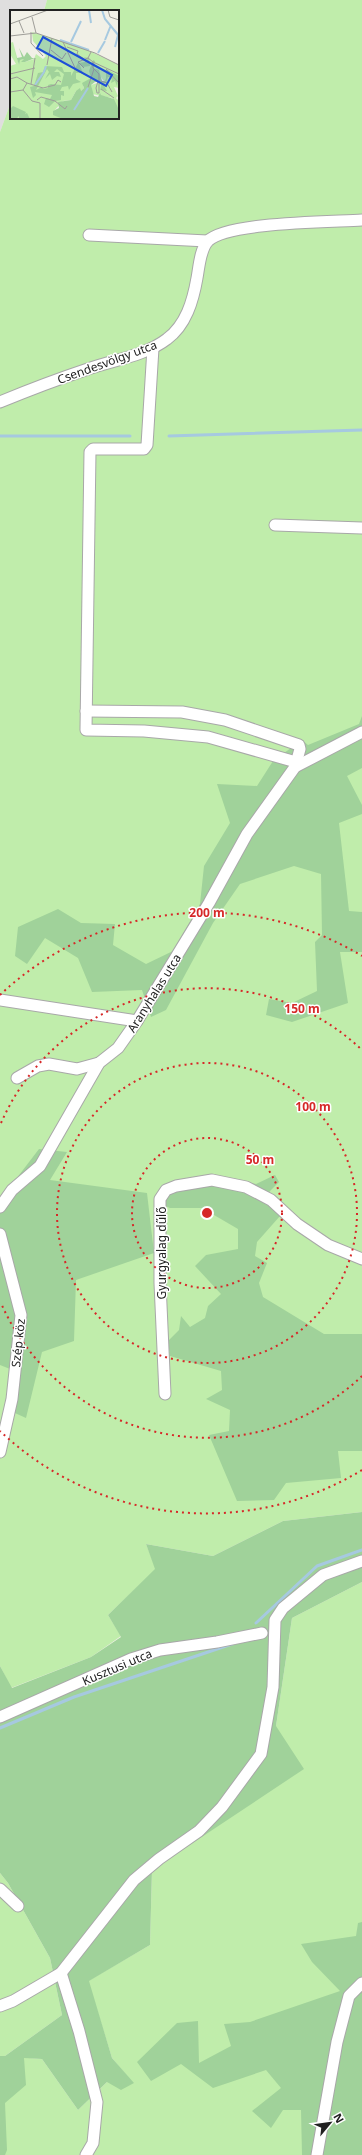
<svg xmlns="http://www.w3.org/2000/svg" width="362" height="2155" font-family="'Noto Sans',sans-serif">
  <rect width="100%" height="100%" fill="#f1f0e7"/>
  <path fill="#dfdede" d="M0,0H47L44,11H11V102L0,132Z"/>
  <g fill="#c0edab">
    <path d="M47,0H362V1512L283,1521L213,1556L146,1544L156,1569L108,1615L121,1636L91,1657L11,1688L0,1666V132L11,102V118H118V11H44Z"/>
    <path d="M362,1582V2155H0V1873L8,1883L50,1958L62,2015L5,2056L42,2059L78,2110L107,2082L133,2083L112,2058L88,1981L150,1945L152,1870L276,1726L292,1618Z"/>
  </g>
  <g fill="#a0d29a">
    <path d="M362,716V768L347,776L362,805V814L339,823L349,911L362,912V952H340L348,1003L292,1022L266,1015L269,999L292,1003L317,991L315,942L322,935L321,874L294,866L240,884L213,923L166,1010L151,1017L142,990L92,992L78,958L45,938L27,964L15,956L18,927L58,909L81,923L115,924L113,945L146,964L173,951L200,904L204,866L230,823L217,784L257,786L273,761L302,740L308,745L359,724Z"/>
    <path d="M39,1149L67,1152L50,1180L147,1193L154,1253L76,1280L74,1341L42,1352L26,1418L6,1409L10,1369L0,1365V1200Z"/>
    <path d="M275,1175L279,1182L270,1191L265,1200L280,1216L257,1242L255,1256L267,1263L259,1283L263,1297L324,1334H362V1451H338L341,1478L286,1483L274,1500L237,1501L209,1435L229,1431L230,1410L206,1399L222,1390L221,1371L170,1356L168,1341L179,1330L181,1316L190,1327L205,1318L208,1306L221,1294L195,1266L206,1255L238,1249V1229L202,1208H170L154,1201L190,1178H228L256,1184Z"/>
    <path d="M362,1512V1582L292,1618L276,1726L304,1769L152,1870L150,1945L89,1981L112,2058L134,2083L121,2090L107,2082L78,2110L42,2059L24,2058L26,2085L5,2103L7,2150L5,2155H0V2056H5L62,2015L50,1958L8,1883L0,1873V1666L12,1688L91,1657L121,1637L108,1615L155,1569L146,1544L213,1556L283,1521Z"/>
    <path d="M362,1922V2155H302L301,2110H283L271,2128L252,2111L281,2088L266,2070L213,2088L181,2064L151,2081L137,2062L177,2023L198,2021L199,2063L231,2046L224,2024L250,2022L340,1991L312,1962L301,1944L356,1936L358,1923Z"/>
  </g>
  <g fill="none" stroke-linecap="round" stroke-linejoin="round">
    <g stroke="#a6c9e0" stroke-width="3">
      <path d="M0,436H130"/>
      <path d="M169,436L362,430"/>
      <path d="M256,1623L317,1566L362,1550"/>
      <path d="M0,1728L74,1697L235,1643"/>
    </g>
    <defs>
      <g id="minor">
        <path d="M89,235L207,241"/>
        <path d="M153,348L147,445L144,449H93L90,452L86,730L144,731L208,737L296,762"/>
        <path d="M0,402C29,390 58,379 88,369C113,360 145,356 167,339C186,325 193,301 197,278C199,268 200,249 208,241C226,222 331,222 362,220"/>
        <path d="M275,525L362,528"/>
        <path d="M86,711L182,712L225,720L299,745L300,749L295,767"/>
        <path d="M0,1000L137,1021"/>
        <path d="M17,1078L38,1066L49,1064L77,1069L99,1063"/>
        <path d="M0,1207L12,1190L40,1166L99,1063L118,1048L137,1021L209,903L247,834L295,767L362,732"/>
        <path d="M0,1234L21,1315L12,1399L0,1452"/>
        <path d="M165,1394L160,1283V1199L166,1190L176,1186L212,1180L246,1187L271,1200L297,1224L328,1245L362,1259"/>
        <path d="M0,1717L131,1659L160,1650L217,1642L262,1633"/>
        <path d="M0,1889L18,1906"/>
        <path d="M61,1973L79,2031L97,2102L93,2143L86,2155"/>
        <path d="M0,2006L13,2001L61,1973L134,1880L159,1859L199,1831L222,1807L261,1754L273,1687L275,1620L283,1608L323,1575L362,1561"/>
        <path d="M317,2155L337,2042L349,1996L362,1983"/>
      </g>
    </defs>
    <use href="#minor" stroke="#a8a8a8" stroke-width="13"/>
    <use href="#minor" stroke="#fff" stroke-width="11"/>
  </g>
  <g fill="none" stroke="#d62828" stroke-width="2" stroke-dasharray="2 4">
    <circle cx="207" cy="1213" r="75"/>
    <circle cx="207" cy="1213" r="150"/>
    <path d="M362 1376A225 225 0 0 1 1 1303M1 1123A225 225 0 0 1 362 1050"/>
    <path d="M362 1470A300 300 0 0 1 0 1431M0 995A300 300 0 0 1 362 956"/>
  </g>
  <g text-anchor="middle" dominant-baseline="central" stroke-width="3" stroke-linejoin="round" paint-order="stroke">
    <g font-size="12" fill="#212121" stroke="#fff">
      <text transform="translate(107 362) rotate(-20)">Csendesvölgy utca</text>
      <text transform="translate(154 993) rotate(-58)">Aranyhalas utca</text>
      <text transform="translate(161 1253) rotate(-90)">Gyurgyalag dűlő</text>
      <text transform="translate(18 1343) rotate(-84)">Szép köz</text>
      <text transform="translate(117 1667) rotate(-23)">Kusztusi utca</text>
    </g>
  </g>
  <g transform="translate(10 10)">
    <rect width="109" height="109" fill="#f1f0e7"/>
    <path d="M22,22L71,37L109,55V78L104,77L108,86L106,88L109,91V100L102,88L82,84L81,75L94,71L84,58L82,51L81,68L73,76L74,78L71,81H66L61,90L53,91L44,101V104L53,109H0V56L6,54L0,44V33L3,32L9,55V50L14,49L15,52L24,49L26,44L33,49L36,46L23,31Z" fill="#c0edab"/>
    <path d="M3,36L7,48L12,47L9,38L14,47L17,42L22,48H25L15,52H11L14,49L10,50L9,55ZM73,47L79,48L80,56L73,57L69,53L73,63H66V69L71,72L63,74L59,80L58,76L52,77L50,81H54V86L51,85V90L45,91L39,97L34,94L36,88L40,89L42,85L25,82L26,85L23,88L20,77L24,76L28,63L33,62L35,56L52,57L54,62H61V66L68,53L75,52L77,49ZM37,59L39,62L35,69L40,64L42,70L47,66L51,67L49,62H44L47,59L54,64L51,75L41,74L38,75V78L33,79L32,77L26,80ZM83,50L85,51L84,58L89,60L92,71H95L96,68V59L109,66L107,76L105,71L101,73L102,69L100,70L101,67H98L96,73L93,74L97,81L90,80L92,72H85L81,75L84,86L88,87L90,83L91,85L104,89L109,100V109H53L43,105V101L49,98L48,92L61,90L66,81L70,78L71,81L74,78L72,73L81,68L79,61ZM3,96L16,102L15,104L17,103L20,109H9V106L6,109H0V99Z" fill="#a0d29a" fill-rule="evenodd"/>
    <path fill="none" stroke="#a6c9e0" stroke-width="2" d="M79,0L81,13M92,0L95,9L109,26M50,30L79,40M95,30L101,15M61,32L71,11M105,37L108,25M88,43L95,31M25,75L34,62L36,56M64,100L78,78"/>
    <path fill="none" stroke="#9e9d98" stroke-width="1" d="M98,0L100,7L109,10M22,7L26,23M9,11L14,23M0,14L38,0M21,22V33L33,46M0,26L26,23L85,43L109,55M53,32L66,60L74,64M57,37L68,41L67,44L74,49M41,40L52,49L56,43M81,42L78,48L83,52V58L89,64V83H87L86,78L88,71M83,52L109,64M37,55L42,28M74,58L68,52L78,48M96,59L109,73M0,64L25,58M0,69L7,67L17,73M91,71L97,73L102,82M17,73L13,80L22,91L30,93V109M17,73L33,78L45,75L48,70L51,72M21,74L25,48M78,77L84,59M91,79L104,88M0,82L13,80M27,90L31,87L45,91L55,99L57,96"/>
    <path fill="#1d4ed8" fill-opacity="0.15" stroke="#1d4ed8" stroke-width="2" d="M33,27L102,65L96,76L27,38Z"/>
    <rect width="109" height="109" fill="none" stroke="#212121" stroke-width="2"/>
  </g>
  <circle cx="207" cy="1213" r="6" fill="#d62828" stroke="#fff" stroke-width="2"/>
  <g font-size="12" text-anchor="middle" font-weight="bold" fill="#d62828" stroke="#fff" stroke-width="3" stroke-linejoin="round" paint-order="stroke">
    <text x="207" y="917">200 m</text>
    <text x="302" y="1013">150 m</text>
    <text x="313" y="1111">100 m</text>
    <text x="260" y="1164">50 m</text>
  </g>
  <g transform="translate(330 2123) rotate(61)" stroke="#ffffff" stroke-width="3" paint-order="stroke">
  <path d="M0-3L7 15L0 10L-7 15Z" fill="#212121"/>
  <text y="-6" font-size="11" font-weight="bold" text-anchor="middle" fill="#212121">N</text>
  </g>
</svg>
